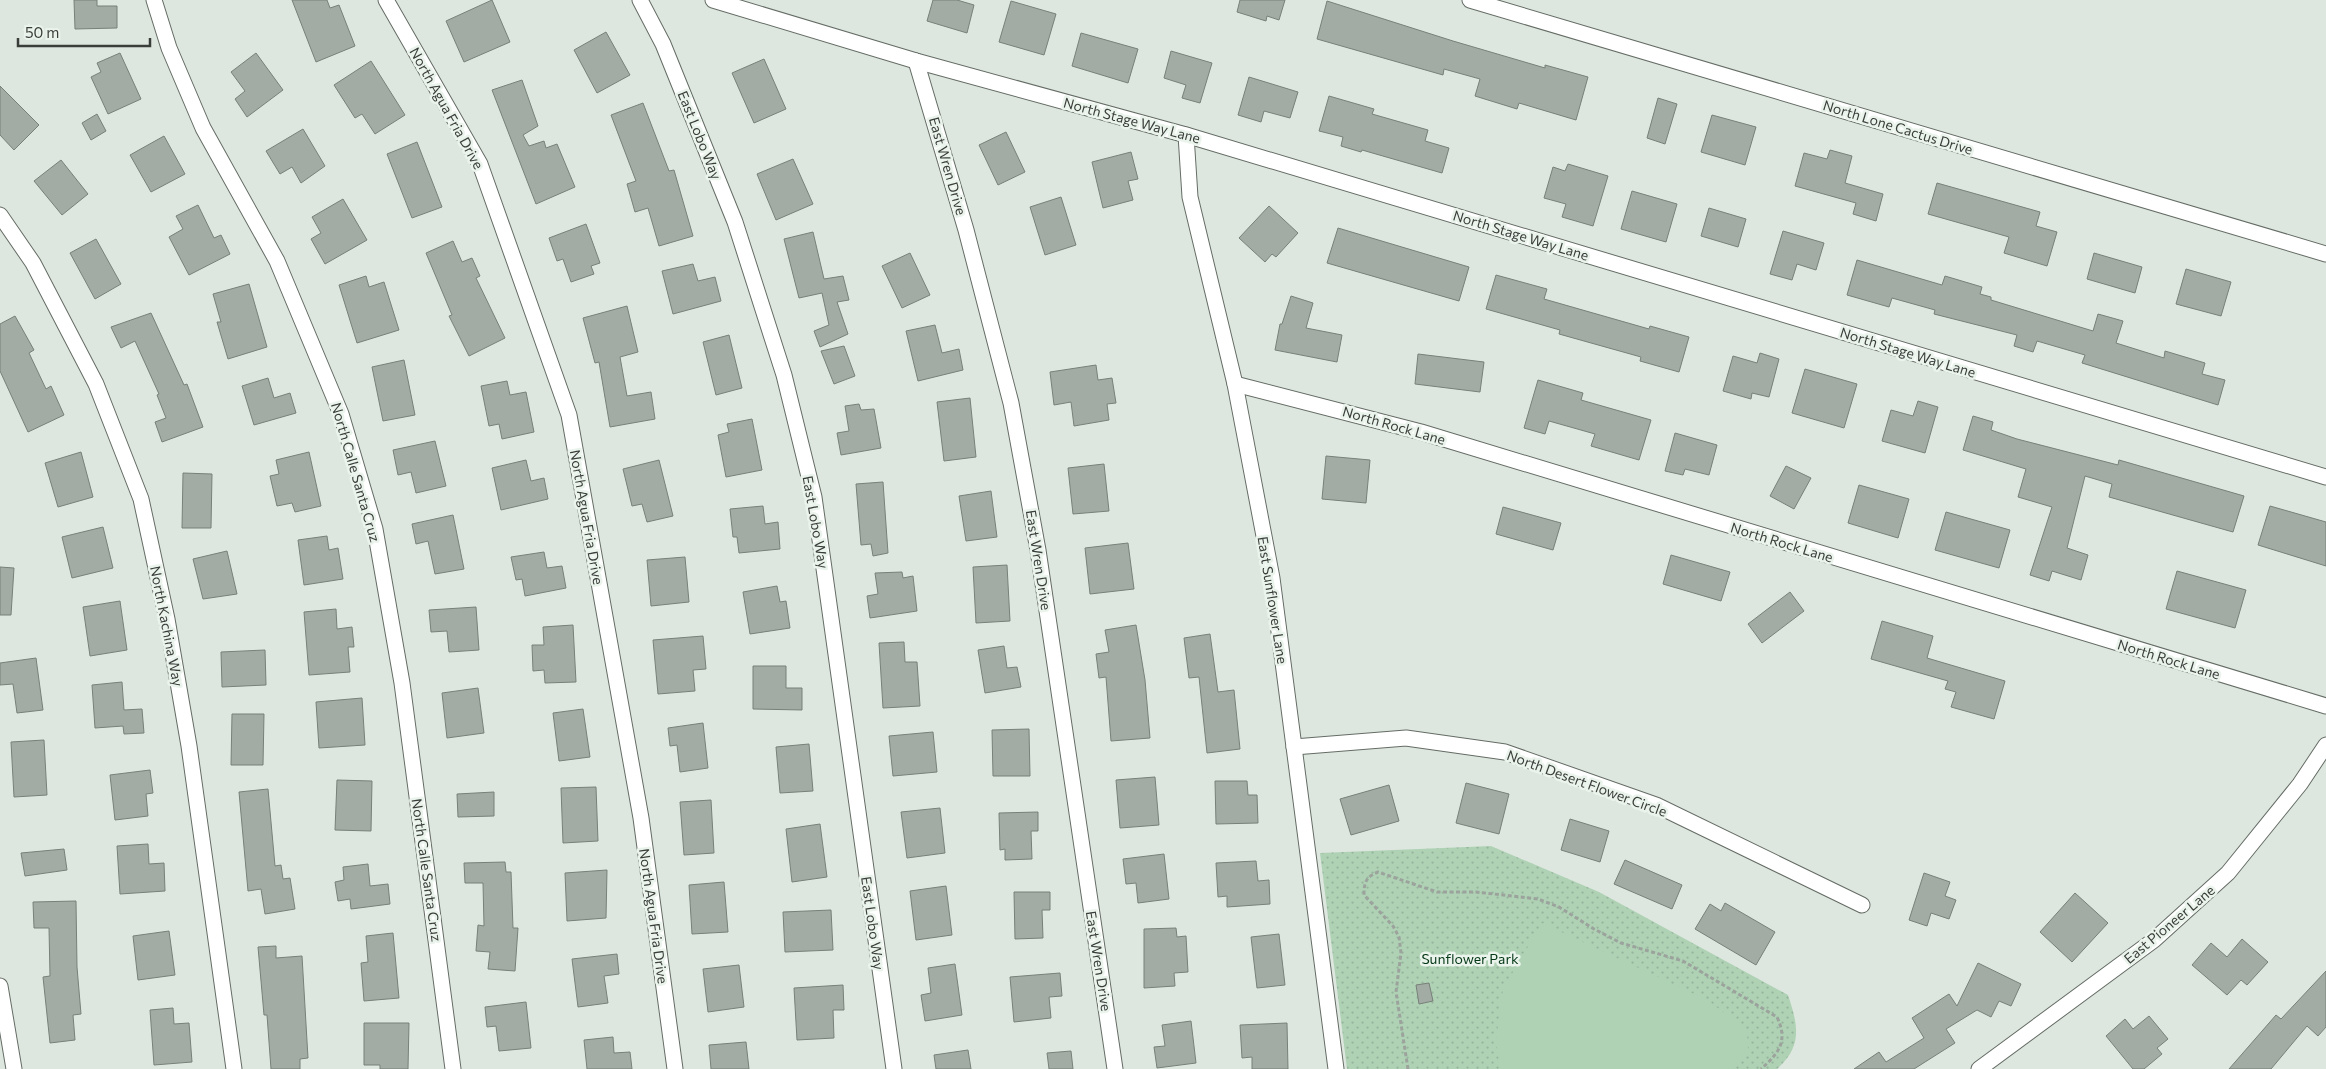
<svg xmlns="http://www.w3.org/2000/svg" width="2326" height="1069" font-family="Commissioner,sans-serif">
  <defs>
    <pattern id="grass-dots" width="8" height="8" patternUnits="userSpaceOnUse" patternTransform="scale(1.25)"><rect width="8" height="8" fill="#afd2b5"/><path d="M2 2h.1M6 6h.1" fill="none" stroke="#97b59d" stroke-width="1.8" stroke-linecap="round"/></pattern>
  </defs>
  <rect width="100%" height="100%" fill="#dee7df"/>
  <path fill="url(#grass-dots)" d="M1491,846L1599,892L1788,995C1798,1025 1803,1046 1777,1069H1347L1320,853Z"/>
  <path fill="#afd2b5" d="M1542,923L1707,1000L1747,1030L1748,1049L1728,1069H1500L1496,1040L1503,989Z"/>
  <g fill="#a3aca4" stroke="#778079">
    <path d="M74,0H97V6H117V28L75,29Z"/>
    <path d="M292,0H327L330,8L339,5L355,46L316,62Z"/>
    <path d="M492,0L510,42L464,62L446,21Z"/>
    <path d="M933,0H957L974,5L967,33L927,21Z"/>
    <path d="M1240,0H1285L1279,20L1267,16L1266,21L1237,12Z"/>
    <path d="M1011,1L1056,14L1044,55L999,42Z"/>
    <path d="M1327,1L1453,41L1545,68V65L1588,77L1576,120L1519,103L1517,109L1475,96L1480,79L1444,69L1443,75L1317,39Z"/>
    <path d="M606,32L630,75L597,93L574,50Z"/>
    <path d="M1081,33L1138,49L1128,83L1072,66Z"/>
    <path d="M1171,51L1212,63L1200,103L1182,98L1186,85L1164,78Z"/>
    <path d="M120,53L141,99L108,114L91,77L101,72L97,63Z"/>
    <path d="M256,53L283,90L247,117L235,99L245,91L231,72Z"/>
    <path d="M764,59L786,109L754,123L732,73Z"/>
    <path d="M371,61L405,115L375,134L362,114L355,118L334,85Z"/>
    <path d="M1249,77L1298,92L1290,118L1264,111L1261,122L1238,115Z"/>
    <path d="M522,80L538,126L523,135L529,146L544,141L546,148L557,144L575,187L536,204L492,90Z"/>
    <path d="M0,86L39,125L14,150L0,135Z"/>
    <path d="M1329,96L1374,109L1372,114L1428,130L1425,141L1449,148L1442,173L1362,150L1361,152L1341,146L1343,137L1319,131Z"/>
    <path d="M1658,98L1677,104L1665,144L1647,138Z"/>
    <path d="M643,103L669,171L674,170L693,236L659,246L648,208L635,212L627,184L636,181L611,115Z"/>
    <path d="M97,114L106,131L91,140L82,123Z"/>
    <path d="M1712,115L1756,127L1745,165L1701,152Z"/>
    <path d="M303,129L325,166L301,183L292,167L280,174L266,151Z"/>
    <path d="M1006,132L1025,172L998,185L979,145Z"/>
    <path d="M164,136L185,174L151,192L130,155Z"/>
    <path d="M417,142L442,207L412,218L387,154Z"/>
    <path d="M1830,150L1852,156L1845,183L1883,194L1876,221L1853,214L1856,203L1795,186L1804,153L1827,159Z"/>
    <path d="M1131,152L1138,179L1128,181L1133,200L1103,208L1092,162Z"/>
    <path d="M793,159L813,204L776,220L757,174Z"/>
    <path d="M61,160L88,194L62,215L34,181Z"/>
    <path d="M1568,164L1608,176L1593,226L1562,217L1566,204L1544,198L1553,167L1565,171Z"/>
    <path d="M1937,183L2040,212L2036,226L2057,232L2047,266L2004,253L2009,237L1928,214Z"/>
    <path d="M1632,191L1677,204L1666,242L1621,229Z"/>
    <path d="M1061,197L1076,245L1045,255L1030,207Z"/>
    <path d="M343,199L367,240L325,264L311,239L321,233L312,217Z"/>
    <path d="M198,205L214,238L221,235L230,254L189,275L169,237L183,229L176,216Z"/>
    <path d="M1269,206L1298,233L1276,257L1272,254L1265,262L1239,238Z"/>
    <path d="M1709,208L1746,219L1738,247L1701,236Z"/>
    <path d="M586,224L600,263L591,266L594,274L571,282L563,259L557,261L549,238Z"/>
    <path d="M1338,228L1469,267L1459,301L1327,263Z"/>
    <path d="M1783,231L1824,243L1816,270L1797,264L1792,280L1770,274Z"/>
    <path d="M813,232L824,279L843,276L849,300L837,302L848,334L820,347L814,331L829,325L822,293L799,298L784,239Z"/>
    <path d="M96,239L121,284L95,299L70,253Z"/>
    <path d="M453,241L462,262L472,258L480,276L476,278L505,338L469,356L449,316L452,315L426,253Z"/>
    <path d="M910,253L930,295L902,308L882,266Z"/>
    <path d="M2094,253L2142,267L2135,293L2087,279Z"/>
    <path d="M1857,260L1942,285L1945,276L1982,287L1980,294L1991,297V300L2093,331L2098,314L2123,321L2116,343L2164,358L2165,351L2205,363L2202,374L2225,380L2218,405L2082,363L2085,355L2037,341L2033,352L2014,346L2017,335L1934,314L1935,310L1892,298L1889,307L1847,295Z"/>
    <path d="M693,264L698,281L715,277L721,301L673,314L662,271Z"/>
    <path d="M2186,269L2231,282L2221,316L2176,304Z"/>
    <path d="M1496,275L1547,289L1544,299L1649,329L1650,326L1689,337L1679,372L1640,361L1641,357L1559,334L1560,330L1486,309Z"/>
    <path d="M366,276L369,287L384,282L399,330L357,343L339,285Z"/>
    <path d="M249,284L267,347L228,359L217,322H221L213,294Z"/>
    <path d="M1291,296L1313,303L1306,328L1342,335L1337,362L1275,350L1280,324H1282Z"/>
    <path d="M627,306L638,352L620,357L627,396L651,392L655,419L610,427L599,362L595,363L583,318Z"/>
    <path d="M151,313L184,385L187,384L203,427L162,442L155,422L166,418L157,395L159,394L135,341L121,348L111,327Z"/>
    <path d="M15,316L34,350L29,353L46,389L51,386L64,415L28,432L0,371V324Z"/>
    <path d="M935,325L942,353L959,349L963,370L918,381L906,331Z"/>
    <path d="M729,335L742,388L716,395L703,342Z"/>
    <path d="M844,346L855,376L834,384L821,351Z"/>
    <path d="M1760,353L1779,359L1769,397L1752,393L1751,399L1723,391L1733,356L1757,363Z"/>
    <path d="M1418,354L1484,362L1480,392L1415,384Z"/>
    <path d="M404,360L415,415L383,421L372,367Z"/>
    <path d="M1096,365L1098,380L1112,378L1116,403L1107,404L1109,420L1074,426L1071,402L1054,405L1050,372Z"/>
    <path d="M1805,369L1857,384L1844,428L1792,413Z"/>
    <path d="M268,378L274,398L290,393L296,413L254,425L242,386Z"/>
    <path d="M1538,380L1583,393L1581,400L1651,420L1639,460L1591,446L1595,434L1549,421L1545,434L1524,428Z"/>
    <path d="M507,381L510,395L526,392L534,432L502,439L499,424L489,426L481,386Z"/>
    <path d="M970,398L976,457L944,461L937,402Z"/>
    <path d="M1918,401L1938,407L1925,453L1882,441L1891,410L1913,416Z"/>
    <path d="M859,404L861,410L874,409L881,448L841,455L837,433L849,431L845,406Z"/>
    <path d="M1973,416L1993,422L1991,430L2017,439L2118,465L2119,460L2244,496L2233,532L2109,497L2112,484L2085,476L2067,548L2088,555L2081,580L2052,571L2049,581L2030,575L2052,507L2018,497L2026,469L1963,450Z"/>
    <path d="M752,419L762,470L726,477L718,435L729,432L727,424Z"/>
    <path d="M1675,433L1717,445L1709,475L1685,469L1683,475L1665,471Z"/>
    <path d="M435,441L446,486L416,493L411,472L398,475L393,450Z"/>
    <path d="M81,452L93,497L58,507L45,463Z"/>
    <path d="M309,452L321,506L295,512L292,503L277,506L270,476L279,474L276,460Z"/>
    <path d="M1326,456L1370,460L1366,503L1322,499Z"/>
    <path d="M526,460L531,481L544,478L548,499L501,510L492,468Z"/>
    <path d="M659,460L673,516L647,522L642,504L632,506L623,469Z"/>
    <path d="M1104,464L1109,511L1073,514L1068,468Z"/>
    <path d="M1786,466L1811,478L1794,509L1770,496Z"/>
    <path d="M183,473L212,474L211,528H182Z"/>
    <path d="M883,482L888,553L873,556L871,544L861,545L856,484Z"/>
    <path d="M1859,485L1909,499L1898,538L1848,523Z"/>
    <path d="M991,491L997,537L966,541L959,496Z"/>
    <path d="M763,506L765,524L778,522L780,549L739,553L737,537H733L730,509Z"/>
    <path d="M2270,506L2326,522V566L2258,545Z"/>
    <path d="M1503,507L1561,523L1553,550L1496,534Z"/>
    <path d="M1946,512L2010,530L1999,568L1935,550Z"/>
    <path d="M453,515L464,569L435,574L428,541L416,544L412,524Z"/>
    <path d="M103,527L113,568L72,578L62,537Z"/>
    <path d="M327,536L329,550L338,548L343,579L304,585L298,540Z"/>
    <path d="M1128,543L1134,589L1090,594L1085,548Z"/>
    <path d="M227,551L237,594L203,599L193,559Z"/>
    <path d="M544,552L547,568L562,566L566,588L525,596L522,579L516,580L511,557Z"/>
    <path d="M1671,555L1730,572L1721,601L1663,584Z"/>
    <path d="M685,557L689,602L651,606L647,560Z"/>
    <path d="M1007,565L1010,621L976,623L973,567Z"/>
    <path d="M0,567L14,568L11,615H0Z"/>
    <path d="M2177,571L2246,590L2235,628L2166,609Z"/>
    <path d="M902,572L903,578L913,576L917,611L870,618L867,596L878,594L875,573Z"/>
    <path d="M777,586L780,602L786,601L790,628L750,634L743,592Z"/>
    <path d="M1790,592L1804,611L1762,643L1748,624Z"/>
    <path d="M120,601L127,650L90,656L83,607Z"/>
    <path d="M476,607L479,650L449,652L447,631L431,632L429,610Z"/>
    <path d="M336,609L337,629L352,627L354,647H348L350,672L309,675L304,612Z"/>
    <path d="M1882,621L1933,636L1927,658L2005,681L1994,719L1951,707L1956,692L1945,689L1948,681L1871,659Z"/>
    <path d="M573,625L576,682L545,683L544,670L533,671L532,645H544L543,627Z"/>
    <path d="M1136,625L1145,680L1150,738L1111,741L1106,677L1099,678L1096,654L1109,652L1105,630Z"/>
    <path d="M1210,634L1218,692L1234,690L1240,749L1207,753L1199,677L1189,678L1184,638Z"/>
    <path d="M703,636L706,669L693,670L695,691L658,694L653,640Z"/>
    <path d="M904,642L905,662H917L920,706L883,708L879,643Z"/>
    <path d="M1004,646L1007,668L1017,667L1021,687L985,693L978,650Z"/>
    <path d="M265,650L266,685L222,687L221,652Z"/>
    <path d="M36,658L43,710L17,713L13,684L0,685V663Z"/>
    <path d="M753,666H786V688H802V710L753,709Z"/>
    <path d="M122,682L124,710L142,709L144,733L124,734L123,726L95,728L92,685Z"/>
    <path d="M478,688L484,733L447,738L442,693Z"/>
    <path d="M362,698L365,745L319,748L316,702Z"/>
    <path d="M583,709L590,757L559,761L553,713Z"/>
    <path d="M232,714H264L263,765H231Z"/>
    <path d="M703,723L708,768L680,772L677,745L670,746L668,728Z"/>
    <path d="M1029,729L1030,776H993L992,730Z"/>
    <path d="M933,732L937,772L893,776L889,736Z"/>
    <path d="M44,740L47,795L14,797L11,742Z"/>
    <path d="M809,744L813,791L780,793L776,747Z"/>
    <path d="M150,770L153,793L146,794L148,816L115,820L110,775Z"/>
    <path d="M1155,777L1159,825L1120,828L1116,780Z"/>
    <path d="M337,780L372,781L371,831L335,830Z"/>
    <path d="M1215,781H1247L1248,795H1257L1258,823L1216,824Z"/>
    <path d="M1466,783L1509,794L1499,834L1456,823Z"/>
    <path d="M1389,785L1399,821L1351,835L1340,799Z"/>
    <path d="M596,787L598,841L563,843L561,788Z"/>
    <path d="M268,789L275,866L281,865L283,879L290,878L295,909L265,914L261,889L248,891L239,792Z"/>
    <path d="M494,792V816L458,817L457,794Z"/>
    <path d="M711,800L714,853L684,855L680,802Z"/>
    <path d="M940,808L945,853L907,858L901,812Z"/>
    <path d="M1038,812V831H1031L1032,859L1005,860V849L1000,850L999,813Z"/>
    <path d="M1570,819L1609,831L1600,862L1561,850Z"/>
    <path d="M820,824L827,877L792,882L786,829Z"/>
    <path d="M148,844L149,864L164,863L165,891L120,894L117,846Z"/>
    <path d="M64,849L67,870L25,876L21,853Z"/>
    <path d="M1164,854L1169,899L1138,903L1136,883L1126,884L1123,859Z"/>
    <path d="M1625,860L1682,885L1672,909L1614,884Z"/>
    <path d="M1256,861L1258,881L1269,880L1270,904L1227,907V896L1218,897L1216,863Z"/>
    <path d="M505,862L506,872H511L513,928H518L515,971L488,969L490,952L476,951L478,925L484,926L483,883H465L464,863Z"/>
    <path d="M368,864L370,886L388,884L390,904L351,909L350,899L338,901L335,882L344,880L343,867Z"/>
    <path d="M607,870L606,918L567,921L565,873Z"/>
    <path d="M1924,873L1950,882L1945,896L1956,900L1949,919L1931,913L1927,926L1909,920Z"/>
    <path d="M724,882L728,932L692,934L689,885Z"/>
    <path d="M946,886L952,935L916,940L910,891Z"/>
    <path d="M1014,892H1050V910H1042L1043,938L1015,939Z"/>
    <path d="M2075,893L2108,923L2072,962L2040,932Z"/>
    <path d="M76,901L77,967L81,1014L73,1015L75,1040L50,1043L43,977L50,976L49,928H34L33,902Z"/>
    <path d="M1725,903L1775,932L1756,965L1695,929L1710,904L1721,911Z"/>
    <path d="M831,910L833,950L785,952L783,912Z"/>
    <path d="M1176,928L1177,937L1186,936L1188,972L1174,973L1175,986L1144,988V929Z"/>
    <path d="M169,931L175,975L138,980L133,936Z"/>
    <path d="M393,933L399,998L364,1001L361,963L368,962L366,936Z"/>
    <path d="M1279,934L1285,985L1257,988L1251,937Z"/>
    <path d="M2242,939L2268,962L2247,985L2241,980L2227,995L2192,965L2211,943L2227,957Z"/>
    <path d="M276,946V958L302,956L308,1058L300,1059V1069H271L267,1015H264L258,947Z"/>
    <path d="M617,954L619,974L604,976L608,1003L578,1007L572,959Z"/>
    <path d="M1978,963L2021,984L2011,1006L1999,1001L1991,1017L1977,1010L1946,1029L1955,1043L1914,1069H1854L1879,1052L1886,1062L1924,1038L1912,1018L1949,994L1957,1006Z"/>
    <path d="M955,964L962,1015L925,1021L921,995L931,993L928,968Z"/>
    <path d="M739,965L744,1007L708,1012L703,969Z"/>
    <path d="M2326,971V1027L2318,1036L2307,1026L2271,1069H2229L2276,1015L2281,1019Z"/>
    <path d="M1060,973L1062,996L1049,997L1051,1018L1014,1022L1010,977Z"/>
    <path d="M1429,983L1433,1001L1419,1004L1416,985Z"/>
    <path d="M843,985L844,1010H833L834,1038L797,1040L794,988Z"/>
    <path d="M526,1002L531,1048L499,1051L496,1026L487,1027L485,1007Z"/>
    <path d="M173,1008L174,1024L189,1023L192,1062L154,1065L150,1010Z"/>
    <path d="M2149,1016L2168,1039L2157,1048L2162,1054L2144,1069H2133L2106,1036L2125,1019L2133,1029Z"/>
    <path d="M1191,1021L1196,1063L1157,1068L1154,1047L1165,1046L1162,1025Z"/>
    <path d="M364,1023H409L408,1069H380V1065H364Z"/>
    <path d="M1287,1023L1288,1069H1252V1057L1242,1058L1240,1025Z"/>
    <path d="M613,1037L614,1053L630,1052L632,1069H587L584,1040Z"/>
    <path d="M746,1042L749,1069H711L709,1045Z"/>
    <path d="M968,1050L971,1069H936L934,1055Z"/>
    <path d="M1071,1051L1073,1069H1049L1047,1053Z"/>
  </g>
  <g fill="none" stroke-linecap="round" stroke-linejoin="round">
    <defs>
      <g id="street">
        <path d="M154,0L169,48L203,128L277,261L341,414L375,529L402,683L453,1069"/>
        <path d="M386,0L480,164L569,415L641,818L675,1069"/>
        <path d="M640,0L663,44L735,222L784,375L814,497L894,1069"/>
        <path d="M713,0L916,61L1186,135L2326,477"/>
        <path d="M1470,0L2326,254"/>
        <path d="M916,61L966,230L1011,403L1038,550L1115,1069"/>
        <path d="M1186,135L1190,197L1235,384L1272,578L1336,1069"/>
        <path d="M0,215L33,263L96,384L141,499L167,619L189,746L234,1069"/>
        <path d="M1235,384L1421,432L2326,706"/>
        <path d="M1294,747L1406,738L1505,752L1656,805L1862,905"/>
        <path d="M0,986L14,1069"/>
        <path d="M1979,1069L2154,940L2228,873L2300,784L2326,745"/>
      </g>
    </defs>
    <use href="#street" stroke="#646c65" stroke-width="17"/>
    <path stroke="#9ca39d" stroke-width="3" stroke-dasharray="4 2.5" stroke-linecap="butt" d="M1408,1069L1396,992L1401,953L1399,937L1393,926L1364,895C1364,882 1366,877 1378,872L1437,892H1476L1538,899L1559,907L1594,929L1621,943L1683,961L1777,1017C1788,1041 1780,1052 1761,1069"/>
    <use href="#street" stroke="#fff" stroke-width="15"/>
  </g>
  <g text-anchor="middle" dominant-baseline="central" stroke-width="5" stroke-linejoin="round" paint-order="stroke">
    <g font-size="14" fill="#3a3e3b" stroke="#ebf4ec">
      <text transform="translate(447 108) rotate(61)">North Agua Fria Drive</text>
      <text transform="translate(1132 120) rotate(15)">North Stage Way Lane</text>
      <text transform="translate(1898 127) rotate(17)">North Lone Cactus Drive</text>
      <text transform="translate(700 135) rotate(68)">East Lobo Way</text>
      <text transform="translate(948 166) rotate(74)">East Wren Drive</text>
      <text transform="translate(1521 235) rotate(17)">North Stage Way Lane</text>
      <text transform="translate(1908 352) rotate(17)">North Stage Way Lane</text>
      <text transform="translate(1394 425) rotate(16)">North Rock Lane</text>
      <text transform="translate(356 472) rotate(74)">North Calle Santa Cruz</text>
      <text transform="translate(587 517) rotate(80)">North Agua Fria Drive</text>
      <text transform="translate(816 522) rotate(80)">East Lobo Way</text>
      <text transform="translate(1782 542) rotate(17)">North Rock Lane</text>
      <text transform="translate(1039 560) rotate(81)">East Wren Drive</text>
      <text transform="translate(1273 600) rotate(81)">East Sunflower Lane</text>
      <text transform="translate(167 626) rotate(79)">North Kachina Way</text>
      <text transform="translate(2169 659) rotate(17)">North Rock Lane</text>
      <text transform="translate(1587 783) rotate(20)">North Desert Flower Circle</text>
      <text transform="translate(427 870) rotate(82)">North Calle Santa Cruz</text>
      <text transform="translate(654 916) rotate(82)">North Agua Fria Drive</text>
      <text transform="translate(873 923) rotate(82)">East Lobo Way</text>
      <text transform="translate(2169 924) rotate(-40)">East Pioneer Lane</text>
      <text transform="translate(1099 961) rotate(81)">East Wren Drive</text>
    </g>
    <g font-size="14" fill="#053817" stroke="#ebf4ec">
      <text x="1470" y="958">Sunflower Park</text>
    </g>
  </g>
  <path d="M18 38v8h132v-8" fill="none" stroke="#3a3e3b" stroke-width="2.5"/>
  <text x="25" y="38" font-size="15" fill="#3a3e3b" stroke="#ebf4ec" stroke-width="4" paint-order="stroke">50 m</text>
</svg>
